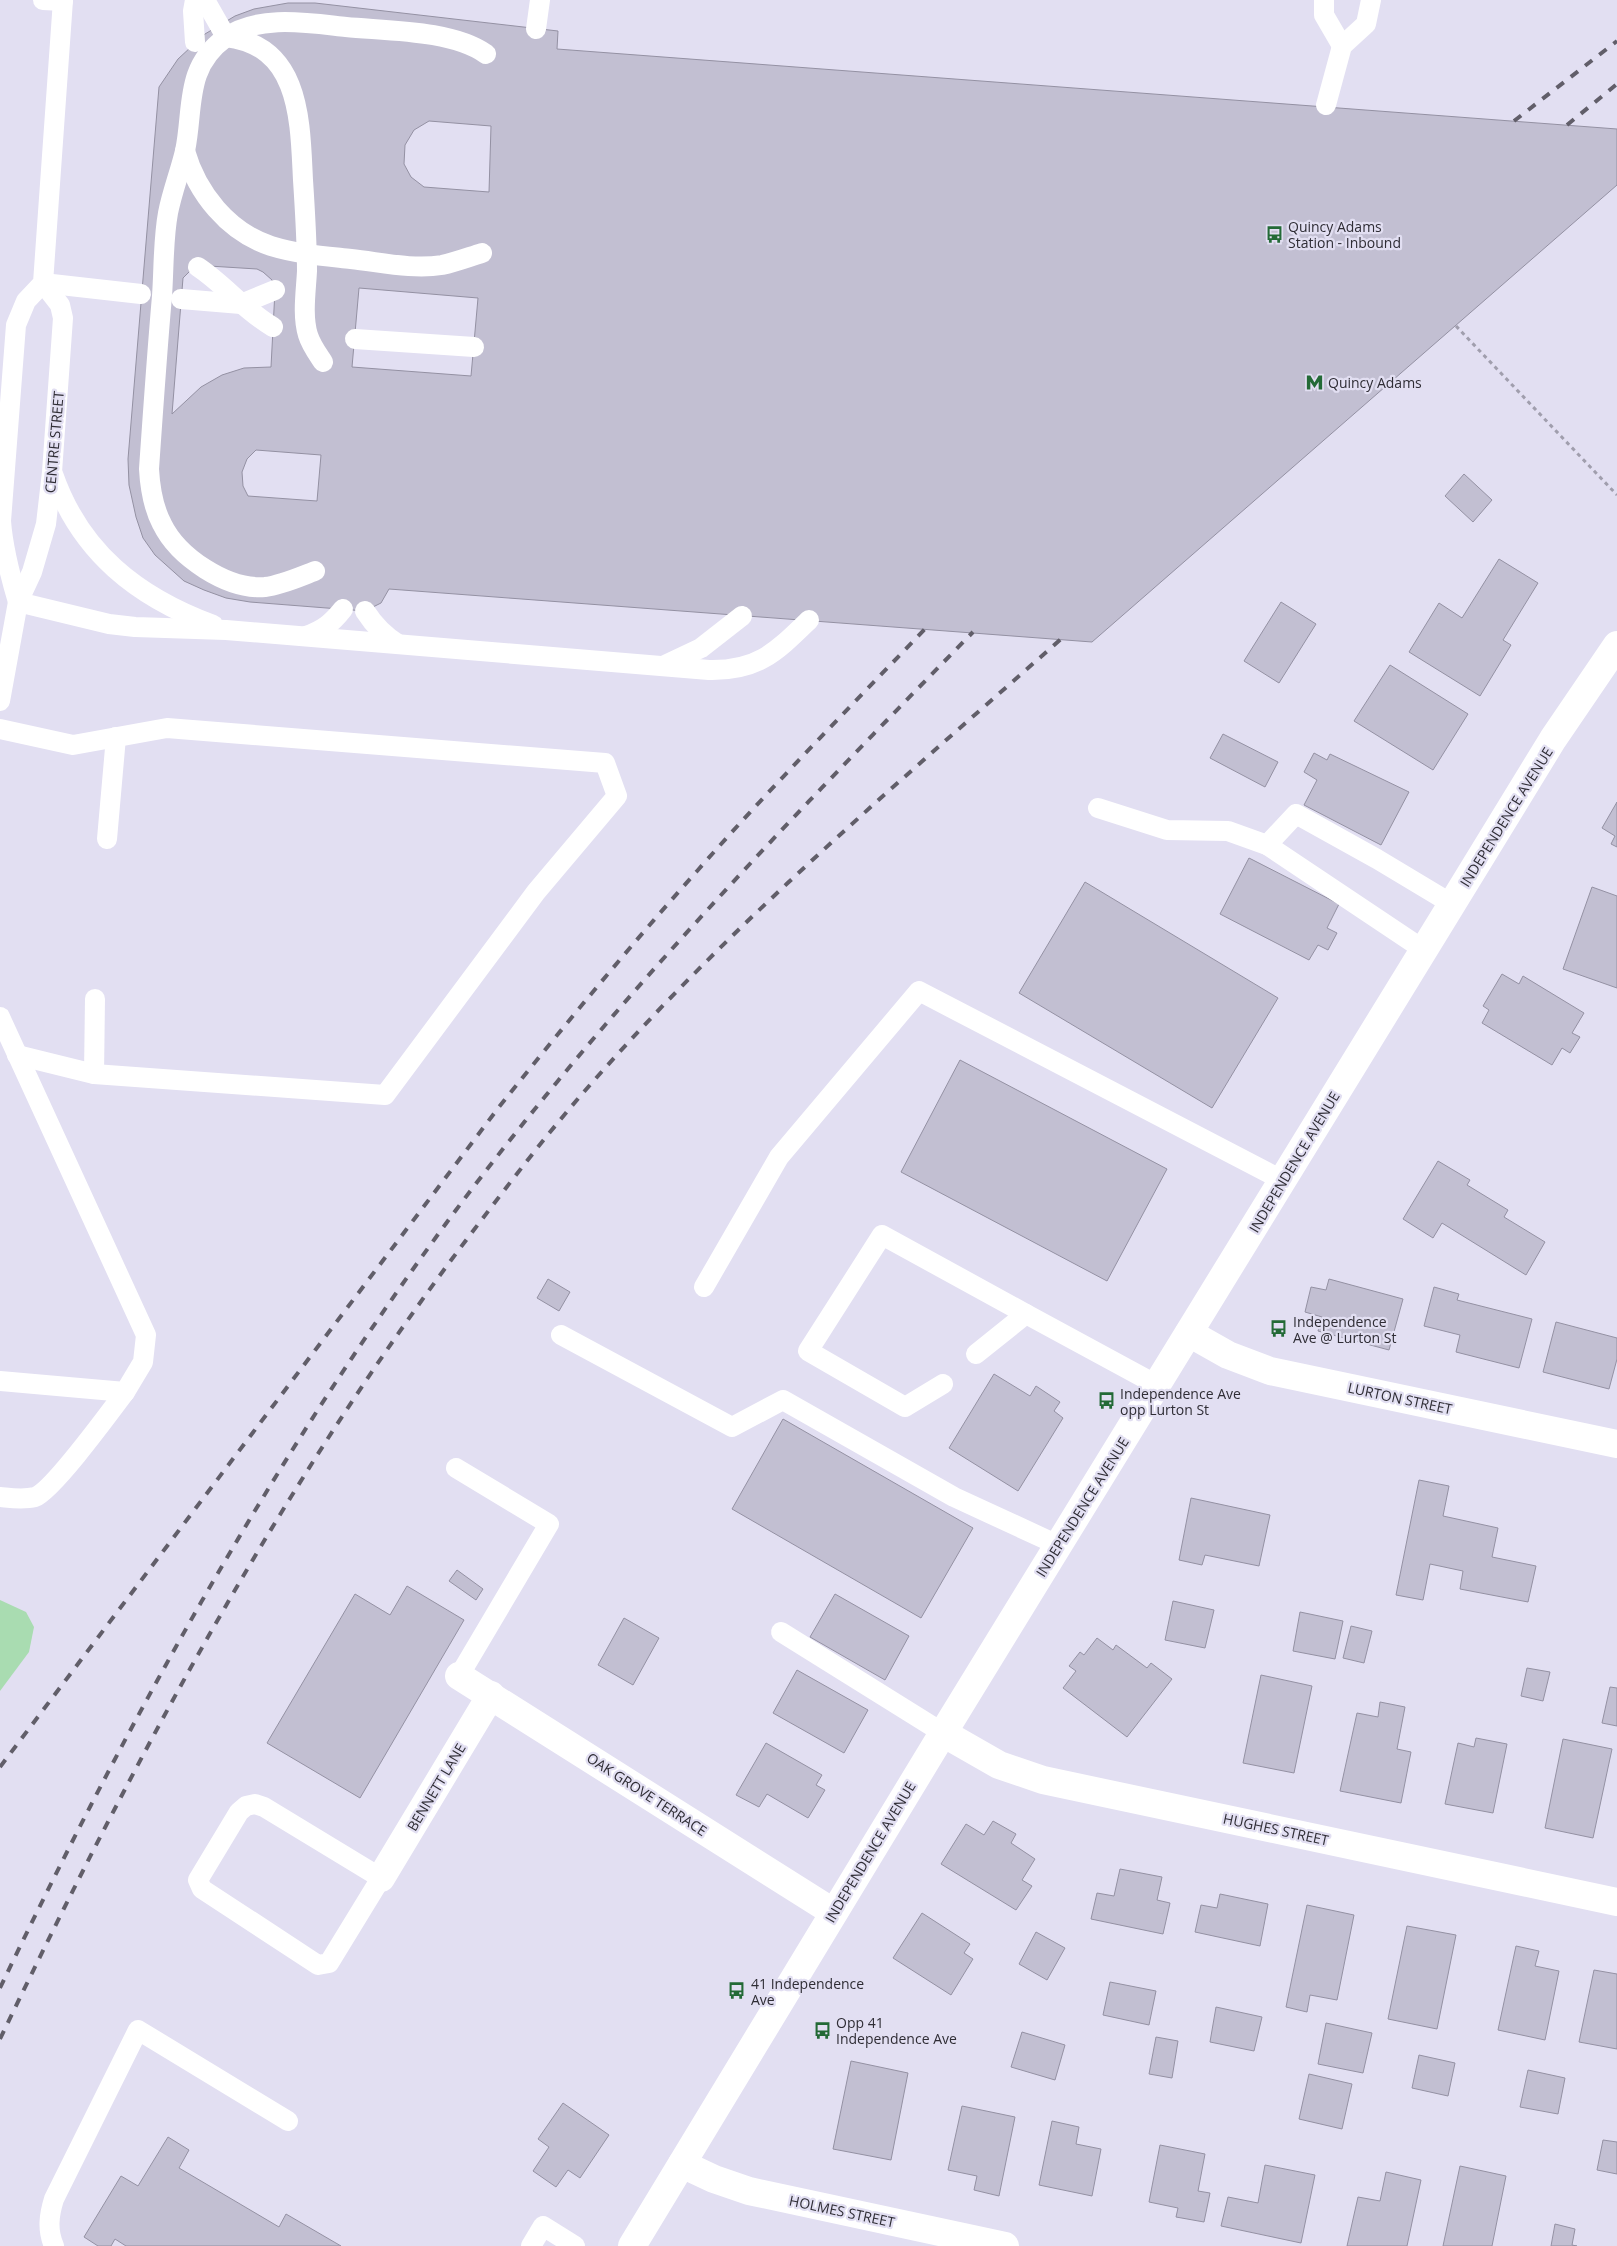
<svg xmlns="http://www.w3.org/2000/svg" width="1617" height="2246" font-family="'Open Sans',sans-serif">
  <rect width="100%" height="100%" fill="#e2dff2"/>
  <path fill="#a9dcb1" d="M0,1600L26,1612L34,1627L29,1652L0,1691Z"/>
  <g fill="#c2bfd2" stroke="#9491a3" fill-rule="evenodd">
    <path d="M288,3H315L558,31L557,49L1617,129V185L1092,642L389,589L381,603L365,611L250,602L226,598L204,590L184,581L155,555L143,538L136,517L129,485L128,459L159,87L178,59L205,34L235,16L254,9ZM429,121L491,126L489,192L424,187L411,177L404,164L405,145L414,130ZM209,266L257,269L263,272L272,280L275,290L271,367L244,368L222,375L201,387L172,414L183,278L191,270ZM359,288L478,298L471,376L352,367ZM256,450L321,455L317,501L248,496L243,486L242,472L247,459Z"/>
    <path d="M1464,474L1492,500L1473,522L1445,496Z"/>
    <path d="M1499,559L1538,583L1503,640L1511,645L1480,696L1409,652L1439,603L1462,618Z"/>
    <path d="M1281,602L1316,624L1279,683L1244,661Z"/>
    <path d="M1390,665L1468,714L1433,770L1354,721Z"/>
    <path d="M1223,734L1278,762L1265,787L1210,758Z"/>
    <path d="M1314,753L1327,760L1330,754L1409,792L1381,845L1304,805L1317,780L1304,772Z"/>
    <path d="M1617,802V847L1611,844L1615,836L1602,828Z"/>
    <path d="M1249,858L1339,904L1327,928L1337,933L1328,950L1318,945L1309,960L1220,914Z"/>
    <path d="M1085,882L1278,998L1212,1108L1019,993Z"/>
    <path d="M1592,887L1617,896V988L1563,969Z"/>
    <path d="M1502,974L1519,984L1523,976L1584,1013L1572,1033L1580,1037L1570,1053L1562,1048L1552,1065L1482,1023L1489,1010L1483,1006Z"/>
    <path d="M960,1060L1167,1169L1107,1281L901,1172Z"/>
    <path d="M1438,1161L1470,1180L1467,1185L1508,1210L1504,1217L1545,1242L1526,1275L1442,1223L1433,1238L1403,1219Z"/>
    <path d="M548,1279L570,1292L559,1311L537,1298Z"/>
    <path d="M1329,1279L1403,1299L1389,1350L1318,1331L1322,1317L1305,1312L1311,1287L1326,1290Z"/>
    <path d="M1434,1287L1459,1294L1457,1300L1532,1319L1519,1368L1456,1352L1460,1335L1424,1326Z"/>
    <path d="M1556,1322L1617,1338V1359L1609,1389L1543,1372Z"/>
    <path d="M994,1374L1030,1396L1036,1386L1060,1402L1054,1411L1063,1418L1018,1491L949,1448Z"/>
    <path d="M783,1419L973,1528L921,1618L732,1509Z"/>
    <path d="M1419,1480L1449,1486L1443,1516L1498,1528L1492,1557L1536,1566L1528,1602L1460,1589L1463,1571L1430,1564L1423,1600L1396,1595Z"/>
    <path d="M1191,1498L1270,1515L1259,1566L1205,1555L1202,1565L1179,1560Z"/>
    <path d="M457,1570L483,1589L476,1600L449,1581Z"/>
    <path d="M407,1586L464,1620L360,1798L267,1743L355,1594L390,1615Z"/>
    <path d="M835,1594L909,1636L885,1680L810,1637Z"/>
    <path d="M1173,1601L1214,1610L1205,1648L1165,1640Z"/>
    <path d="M1300,1612L1343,1621L1335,1659L1293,1651Z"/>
    <path d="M624,1618L659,1638L633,1685L598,1665Z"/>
    <path d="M1351,1626L1372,1631L1364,1663L1343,1658Z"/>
    <path d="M1097,1638L1113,1650L1116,1645L1147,1668L1151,1663L1172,1679L1127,1737L1063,1688L1076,1671L1069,1666L1080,1652L1084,1655Z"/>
    <path d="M1527,1668L1550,1672L1543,1701L1521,1696Z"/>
    <path d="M797,1670L868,1710L844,1753L773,1713Z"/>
    <path d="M1261,1675L1312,1686L1294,1773L1243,1763Z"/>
    <path d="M1610,1687L1617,1688V1726L1602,1723Z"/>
    <path d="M1380,1702L1405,1707L1397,1749L1411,1752L1401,1803L1340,1791L1357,1713L1378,1717Z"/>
    <path d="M1476,1738L1507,1744L1493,1813L1445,1804L1458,1743L1474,1747Z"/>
    <path d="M1563,1739L1612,1749L1593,1838L1545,1828Z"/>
    <path d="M766,1743L822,1775L816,1785L825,1790L808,1818L767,1794L759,1807L736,1795Z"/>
    <path d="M993,1821L1016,1834L1011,1843L1035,1859L1022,1880L1032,1886L1016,1910L941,1864L966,1824L984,1835Z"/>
    <path d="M1120,1869L1162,1877L1157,1900L1170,1903L1163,1934L1091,1919L1097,1893L1114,1896Z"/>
    <path d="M1220,1894L1268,1904L1260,1946L1195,1932L1201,1905L1217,1908Z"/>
    <path d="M1307,1905L1354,1915L1337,2000L1310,1995L1307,2012L1286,2007Z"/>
    <path d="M922,1913L970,1944L964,1953L973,1959L951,1995L893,1958Z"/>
    <path d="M1407,1926L1456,1935L1437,2029L1388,2019Z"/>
    <path d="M1036,1932L1065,1948L1047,1980L1019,1964Z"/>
    <path d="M1516,1946L1539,1951L1535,1966L1559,1971L1545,2040L1498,2030Z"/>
    <path d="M1594,1970L1617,1974V2049L1579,2042Z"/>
    <path d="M1110,1982L1156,1991L1149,2025L1103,2015Z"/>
    <path d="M1216,2007L1262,2017L1254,2051L1210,2042Z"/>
    <path d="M1326,2023L1372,2033L1363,2073L1318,2064Z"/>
    <path d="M1022,2032L1065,2045L1055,2080L1011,2067Z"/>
    <path d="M1156,2037L1178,2041L1172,2078L1149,2074Z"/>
    <path d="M1419,2055L1455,2063L1448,2096L1412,2088Z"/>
    <path d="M851,2061L908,2073L891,2160L833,2149Z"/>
    <path d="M1528,2070L1565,2078L1558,2114L1520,2107Z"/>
    <path d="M1309,2074L1352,2084L1342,2129L1299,2119Z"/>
    <path d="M563,2103L609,2135L580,2178L568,2170L556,2187L533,2171L549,2147L538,2139Z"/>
    <path d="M962,2106L1015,2117L999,2196L974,2190L977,2176L948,2170Z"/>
    <path d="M1052,2121L1079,2127L1076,2144L1101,2149L1092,2196L1039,2185Z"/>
    <path d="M168,2137L189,2150L179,2168L279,2227L286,2214L341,2246H126L115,2239L111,2246H98L84,2237L121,2176L138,2186Z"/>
    <path d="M1603,2140L1617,2142V2174L1597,2170Z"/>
    <path d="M1160,2145L1205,2154L1198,2191L1210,2193L1204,2222L1176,2217L1178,2208L1149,2202Z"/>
    <path d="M1265,2165L1315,2175L1301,2243L1221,2226L1228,2197L1258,2203Z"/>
    <path d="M1460,2166L1506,2176L1492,2246H1443Z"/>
    <path d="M1386,2172L1421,2180L1407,2246H1347L1358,2197L1380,2201Z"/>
    <path d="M1555,2224L1575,2229L1572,2245L1577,2246H1551Z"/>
  </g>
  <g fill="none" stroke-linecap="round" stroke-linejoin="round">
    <path stroke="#a09ead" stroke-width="3" stroke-dasharray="4 4" stroke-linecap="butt" d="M1456,326L1617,495"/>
    <g stroke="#fff" stroke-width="20">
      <path d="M43,0L63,1"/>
      <path d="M205,0L226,37C301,46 300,121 303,180C305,211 307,241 307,271C306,291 302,316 308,335C311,345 317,353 323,362"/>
      <path d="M1324,0V15L1342,46"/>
      <path d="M536,29L540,0"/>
      <path d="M195,42L193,11L195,0"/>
      <path d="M1326,105L1342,46L1366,24L1371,0"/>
      <path d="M185,151C197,193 228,232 271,246C297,254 324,256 351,259C380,262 413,270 442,265C456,262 469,257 482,253"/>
      <path d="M198,267C225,285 245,311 273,327"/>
      <path d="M43,283L141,294"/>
      <path d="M181,299L241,304L275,290"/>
      <path d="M355,339L474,347"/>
      <path d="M53,474C80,552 137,597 213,625"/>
      <path d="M315,571C299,577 282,585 265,587C227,590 178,557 162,524C153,507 150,487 149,469C153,411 157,353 162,296C164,268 163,240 168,213C172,192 180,172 185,151C194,108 184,68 225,38C258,14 309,23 346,27C388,31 452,30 486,54"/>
      <path d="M18,602L109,624L135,627L226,630L709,670C758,671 776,652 809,620"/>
      <path d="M18,602C10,575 3,549 1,521L16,325L26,301L43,283L63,0"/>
      <path d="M365,611C374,625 383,635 398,644"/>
      <path d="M306,636C323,630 332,623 343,609"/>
      <path d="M665,665L701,648L742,616"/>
      <path d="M0,701L18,602L32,572L46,524L52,472L63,318L60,305L43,283"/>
      <path d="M0,729L73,745L167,728L605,763L617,796L536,892L385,1095L94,1074L17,1055"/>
      <path d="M1098,808L1167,830L1228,831L1267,845"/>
      <path d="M107,839L116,737"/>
      <path d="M1424,950L1267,845L1296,814L1377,859L1452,904"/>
      <path d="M0,1017L146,1335L143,1362L125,1392L0,1381"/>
      <path d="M94,1074L95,999"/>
      <path d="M704,1287L779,1157L919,991L1282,1180"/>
      <path d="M1026,1314L1157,1385"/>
      <path d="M561,1335L732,1427L783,1400L954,1497L1058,1545"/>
      <path d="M943,1384L905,1407L808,1351L882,1235L1026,1314L976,1354"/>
      <path d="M456,1468L549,1524L459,1676"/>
      <path d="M0,1497C11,1498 23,1500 35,1497C53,1490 110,1412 125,1392"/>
      <path d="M781,1632L943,1733"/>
      <path d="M255,1804L264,1807L381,1878L329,1963L318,1965L202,1889L198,1880L239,1812L246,1806Z"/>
      <path d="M54,2246C47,2230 49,2215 54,2199L138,2030L288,2121"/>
      <path d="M531,2246L543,2226L575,2246"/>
    </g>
    <g stroke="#fff" stroke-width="28">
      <path d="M1189,1333L1228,1355L1270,1371L1617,1444"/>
      <path d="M459,1676L833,1912"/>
      <path d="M943,1733L999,1765L1043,1780L1617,1902"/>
      <path d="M381,1878L491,1695"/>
      <path d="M682,2164L714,2179L749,2191L1005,2246"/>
    </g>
    <path stroke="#fff" stroke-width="28" d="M632,2246L943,1733L1452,904L1553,739L1617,645"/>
    <g stroke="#615e69" stroke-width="4" stroke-dasharray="9 9" stroke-linecap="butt">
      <path d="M1514,121L1617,41"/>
      <path d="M1567,125L1617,84"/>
      <path d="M0,1767L499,1107C563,1027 629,947 698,870C771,787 849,708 925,629"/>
      <path d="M0,1988C130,1717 276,1452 456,1210C611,1003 792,817 973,632"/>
      <path d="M0,2039C138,1752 288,1471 483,1218C515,1176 548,1133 583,1093C728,926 896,785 1061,639"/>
    </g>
  </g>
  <defs>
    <symbol id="bus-bare" viewBox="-9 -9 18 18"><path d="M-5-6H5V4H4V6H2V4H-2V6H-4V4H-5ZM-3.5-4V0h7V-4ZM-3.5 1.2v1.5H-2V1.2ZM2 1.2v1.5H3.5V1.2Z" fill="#236a36" stroke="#e2dff2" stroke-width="2.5" paint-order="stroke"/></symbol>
    <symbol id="metro-bare" viewBox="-9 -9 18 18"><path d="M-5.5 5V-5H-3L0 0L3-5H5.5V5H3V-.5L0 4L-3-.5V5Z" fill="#236a36" stroke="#e2dff2" stroke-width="2.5" paint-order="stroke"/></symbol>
  </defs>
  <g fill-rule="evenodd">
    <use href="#bus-bare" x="1262" y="222" width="25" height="25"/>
    <use href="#metro-bare" x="1302" y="370" width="25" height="25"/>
    <use href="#bus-bare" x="1266" y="1316" width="25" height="25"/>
    <use href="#bus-bare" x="1094" y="1388" width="25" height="25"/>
    <use href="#bus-bare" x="724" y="1978" width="25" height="25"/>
    <use href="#bus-bare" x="810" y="2018" width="25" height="25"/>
  </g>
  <g text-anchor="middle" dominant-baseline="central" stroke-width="4.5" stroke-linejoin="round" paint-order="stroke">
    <g font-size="14" fill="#2f2d35" stroke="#e2dff2" text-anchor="start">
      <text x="1288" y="226">Quincy Adams<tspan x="1288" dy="16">Station - Inbound</tspan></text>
      <text x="1328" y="382">Quincy Adams</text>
      <text x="1293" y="1321">Independence<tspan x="1293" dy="16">Ave @ Lurton St</tspan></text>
      <text x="1120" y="1393">Independence Ave<tspan x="1120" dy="16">opp Lurton St</tspan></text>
      <text x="751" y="1983">41 Independence<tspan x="751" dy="16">Ave</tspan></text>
      <text x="836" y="2022">Opp 41<tspan x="836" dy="16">Independence Ave</tspan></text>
    </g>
    <g font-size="14" fill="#2f2d35" stroke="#e2dff2">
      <text transform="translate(54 442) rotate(-85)">CENTRE STREET</text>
      <text transform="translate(1506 817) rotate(-58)">INDEPENDENCE AVENUE</text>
      <text transform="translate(1294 1162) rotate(-59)">INDEPENDENCE AVENUE</text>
      <text transform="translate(1400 1398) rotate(12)">LURTON STREET</text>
      <text transform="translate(1082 1507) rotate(-58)">INDEPENDENCE AVENUE</text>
      <text transform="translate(436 1787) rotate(-59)">BENNETT LANE</text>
      <text transform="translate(647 1794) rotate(33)">OAK GROVE TERRACE</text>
      <text transform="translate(1276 1829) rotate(12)">HUGHES STREET</text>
      <text transform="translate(870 1852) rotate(-59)">INDEPENDENCE AVENUE</text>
      <text transform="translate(842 2211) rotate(12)">HOLMES STREET</text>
    </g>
  </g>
</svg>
